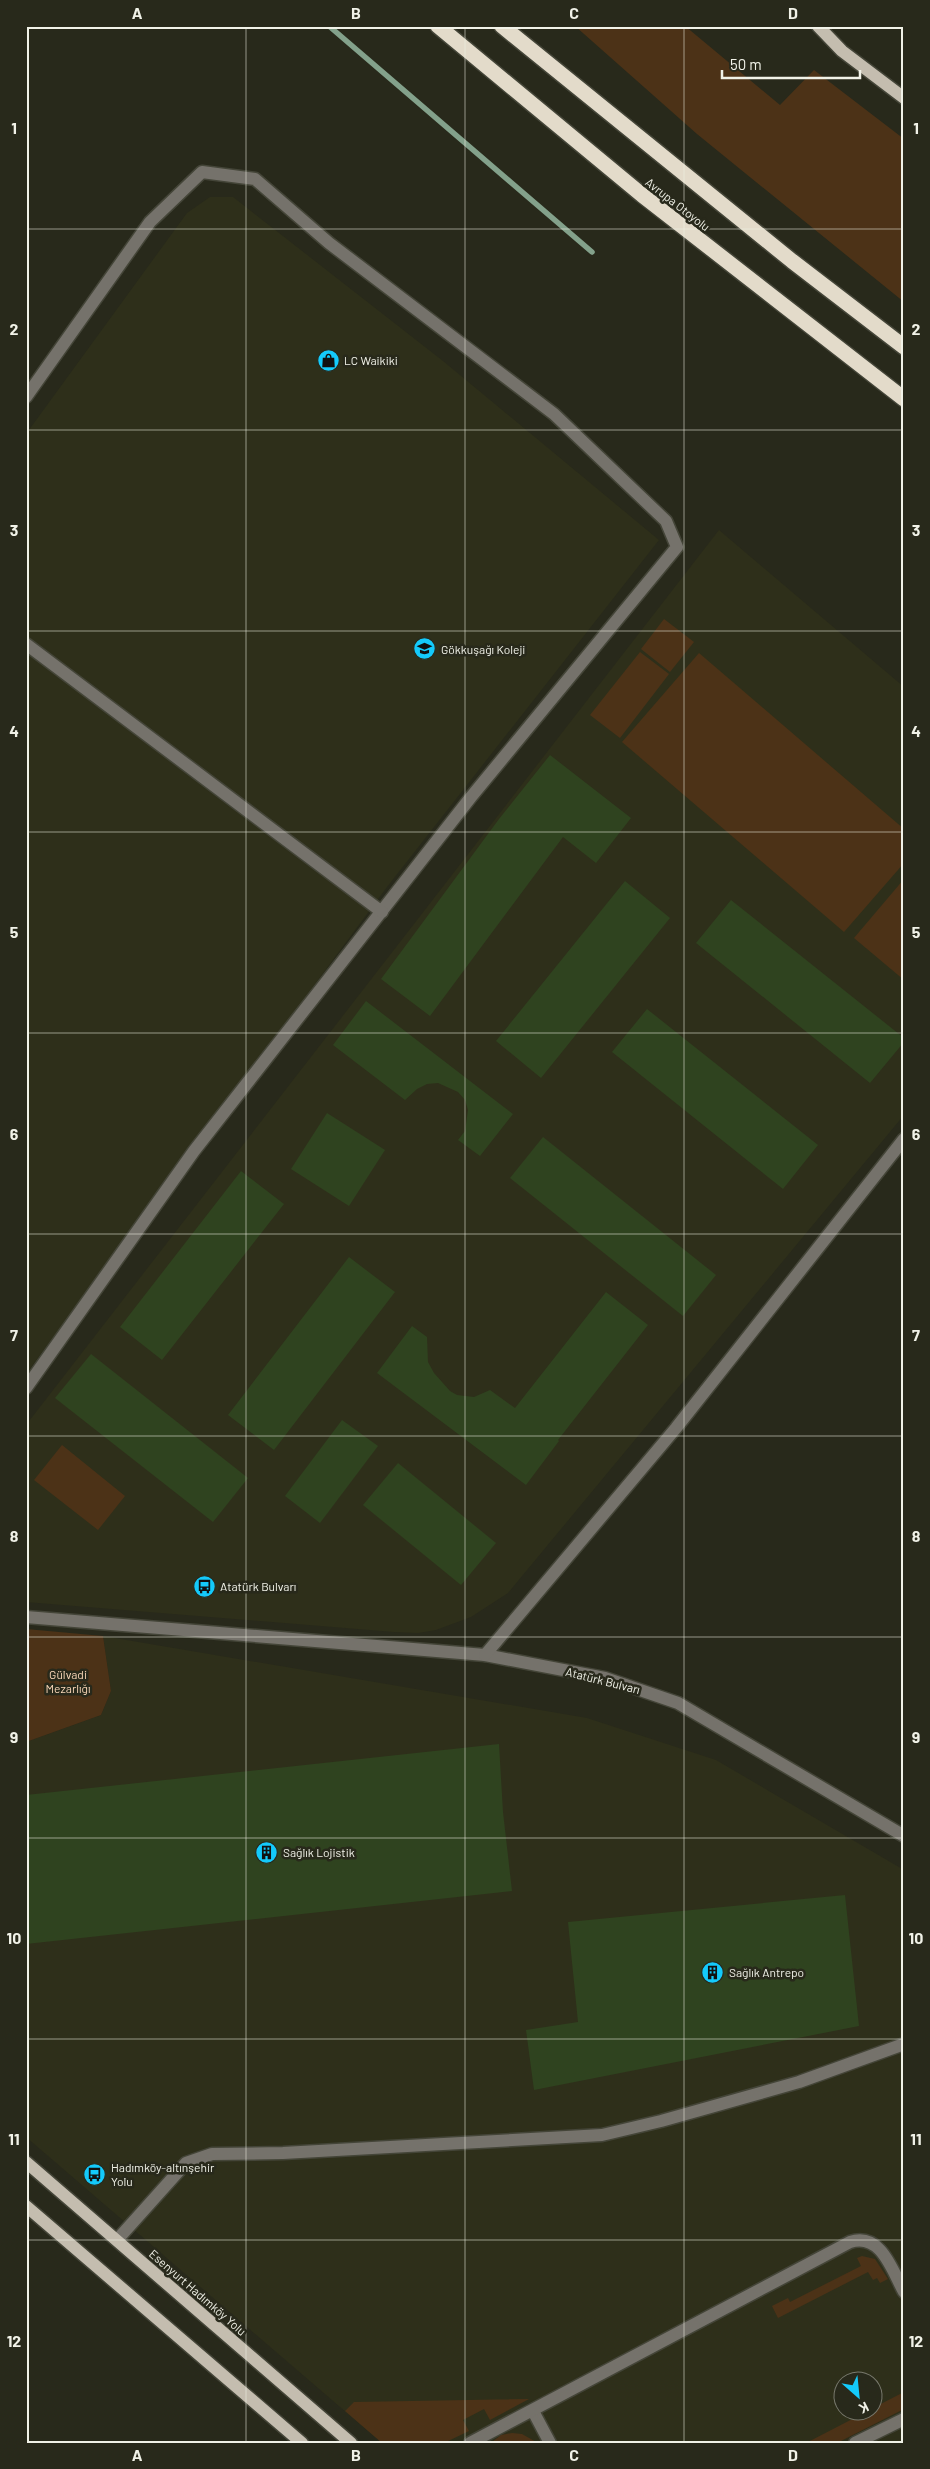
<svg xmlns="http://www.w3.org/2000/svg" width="930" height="2469" font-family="Barlow,sans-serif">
  <rect width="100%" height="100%" fill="#28291b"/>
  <g fill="#2e2f1a" fill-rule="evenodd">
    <path d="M210,197H233L443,361L659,540L387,887L26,1374V434L187,213Z"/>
    <path d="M719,530L904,687V1115L508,1593L471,1617L436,1630L418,1633L394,1632L26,1602V1425Z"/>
    <path d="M103,1636L587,1718L716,1760L904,1870V2443H382L26,2137V1742L101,1715L111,1691ZM842,2382H872V2412H842Z"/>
  </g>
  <g fill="#4c3217">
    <path d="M575,26H685L780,105L814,70L904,139V302L697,134Z"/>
    <path d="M664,619L694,642L670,672L641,649Z"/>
    <path d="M640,652L669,674L620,738L590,715Z"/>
    <path d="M699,653L904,829V863L844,932L622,742Z"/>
    <path d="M904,879V980L854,938Z"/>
    <path d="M62,1445L125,1496L98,1530L34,1480Z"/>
    <path d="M26,1629L103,1636L111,1691L101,1715L26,1742Z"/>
    <path d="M862,2256L875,2259L888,2279L880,2283L877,2278L873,2280L868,2272L778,2318L772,2306L788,2298L790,2302L861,2266L857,2258Z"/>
    <path d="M904,2392V2409L837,2443H806L866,2412H872L873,2408Z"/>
    <path d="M529,2399L490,2420L484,2409L463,2420L469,2431L444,2443H382L345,2411L354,2402Z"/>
    <path d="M512,2433L522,2434L538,2443L492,2442L501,2435Z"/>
  </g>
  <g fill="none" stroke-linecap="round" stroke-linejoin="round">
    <path stroke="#83a18b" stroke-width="5.5" d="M329,26L592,252"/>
  </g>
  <g fill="#2f431f">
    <path d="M550,755L631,818L596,863L563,837L430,1016L381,979L499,819Z"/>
    <path d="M625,881L670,918L541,1078L496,1041Z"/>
    <path d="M731,900L904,1038V1042L870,1083L696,943Z"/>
    <path d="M366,1001L513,1114L480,1156L458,1140L465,1131L468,1110L465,1100L458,1092L438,1083L427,1084L417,1089L405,1100L333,1045Z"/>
    <path d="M647,1009L818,1145L783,1189L612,1052Z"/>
    <path d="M327,1113L385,1150L349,1206L291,1169Z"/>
    <path d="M543,1137L716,1275L683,1316L510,1178Z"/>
    <path d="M241,1171L284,1204L162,1360L120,1327Z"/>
    <path d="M349,1257L395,1292L274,1450L228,1415Z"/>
    <path d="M606,1292L648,1325L558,1440L559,1441L526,1485L377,1373L412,1326L427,1337L428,1362L434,1373L450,1391L457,1395L474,1397L490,1390L515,1408Z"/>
    <path d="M91,1354L248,1478L213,1522L55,1398Z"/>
    <path d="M342,1420L378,1446L320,1523L285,1496Z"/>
    <path d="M398,1463L496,1543L461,1585L363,1505Z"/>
    <path d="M499,1744L503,1812L512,1891L26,1944V1795Z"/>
    <path d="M845,1895L859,2026L534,2090L526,2030L578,2022L568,1922Z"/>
  </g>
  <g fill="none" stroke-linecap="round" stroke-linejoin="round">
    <defs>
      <g id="minor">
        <path d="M26,397L150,222L202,172L255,179L329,243L554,414L666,521L677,547L471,797L194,1151L26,1388"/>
        <path d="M26,644L382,912"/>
        <path d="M26,1617L485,1655L605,1678L678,1703L904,1836"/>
        <path d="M485,1655L676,1428L904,1139"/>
        <path d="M117,2240L186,2163L212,2154L283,2153L602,2135L661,2121L799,2082L904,2044"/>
        <path d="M533,2411L550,2443"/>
        <path d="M470,2443L850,2242C881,2232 892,2270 904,2292"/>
        <path d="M855,2443L904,2419"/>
      </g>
      <g id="major">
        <path d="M818,26L842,51L904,98"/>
        <path d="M26,2162L351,2443"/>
        <path d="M26,2206L302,2443"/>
      </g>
      <g id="highway">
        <path d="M438,26L642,195L904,399"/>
        <path d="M502,26L792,261L904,347"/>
      </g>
    </defs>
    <use href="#minor" stroke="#444538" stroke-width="15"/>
    <use href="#major" stroke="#444538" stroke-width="15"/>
    <use href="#highway" stroke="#444538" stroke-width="18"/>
    <use href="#minor" stroke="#75726b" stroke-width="12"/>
    <use href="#major" stroke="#c4bdaf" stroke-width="12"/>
    <use href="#highway" stroke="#e3dbca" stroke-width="15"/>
  </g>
  <path fill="none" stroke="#f1f2e8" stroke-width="1" stroke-opacity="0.55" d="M246,26V2443M465,26V2443M684,26V2443M26,229H904M26,430H904M26,631H904M26,832H904M26,1033H904M26,1234H904M26,1436H904M26,1637H904M26,1838H904M26,2039H904M26,2240H904"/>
  <defs>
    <symbol id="shop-disc" viewBox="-11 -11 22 22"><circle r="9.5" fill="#14cafb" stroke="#28291b"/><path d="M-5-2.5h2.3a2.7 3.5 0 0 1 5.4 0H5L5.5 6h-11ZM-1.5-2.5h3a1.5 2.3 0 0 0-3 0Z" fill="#111"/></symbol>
    <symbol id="school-disc" viewBox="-11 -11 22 22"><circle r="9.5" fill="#14cafb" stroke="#28291b"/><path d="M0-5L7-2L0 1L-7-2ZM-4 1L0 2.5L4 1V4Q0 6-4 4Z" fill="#111"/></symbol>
    <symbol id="bus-disc" viewBox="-11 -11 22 22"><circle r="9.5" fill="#14cafb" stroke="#28291b"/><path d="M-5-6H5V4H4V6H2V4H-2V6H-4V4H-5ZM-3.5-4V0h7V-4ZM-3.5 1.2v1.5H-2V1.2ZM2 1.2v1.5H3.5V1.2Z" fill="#111"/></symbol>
    <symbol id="building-disc" viewBox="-11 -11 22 22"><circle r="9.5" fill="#14cafb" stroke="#28291b"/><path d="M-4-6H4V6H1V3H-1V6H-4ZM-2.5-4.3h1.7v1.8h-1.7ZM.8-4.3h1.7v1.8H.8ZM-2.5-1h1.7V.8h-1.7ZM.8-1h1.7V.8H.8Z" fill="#111"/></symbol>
  </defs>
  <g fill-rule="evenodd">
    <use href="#shop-disc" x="316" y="348" width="25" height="25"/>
    <use href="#school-disc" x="412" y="636" width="25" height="25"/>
    <use href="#bus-disc" x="192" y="1574" width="25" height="25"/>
    <use href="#building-disc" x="254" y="1840" width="25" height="25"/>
    <use href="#building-disc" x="700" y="1960" width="25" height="25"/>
    <use href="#bus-disc" x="82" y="2162" width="25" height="25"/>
  </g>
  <g text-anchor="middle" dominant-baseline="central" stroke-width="5" stroke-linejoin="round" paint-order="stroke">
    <g font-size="12" fill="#f1f2e8" stroke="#28291b">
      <text transform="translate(678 204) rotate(38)">Avrupa Otoyolu</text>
      <text transform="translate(603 1680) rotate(14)">Atatürk Bulvarı</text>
      <text transform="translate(198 2292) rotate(41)">Esenyurt Hadımköy Yolu</text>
    </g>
    <g font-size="12" fill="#f1f2e8" stroke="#28291b" text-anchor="start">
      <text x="344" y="360">LC Waikiki</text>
      <text x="441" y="649">Gökkuşağı Koleji</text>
      <text x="220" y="1586">Atatürk Bulvarı</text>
      <text x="283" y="1852">Sağlık Lojistik</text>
      <text x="729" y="1972">Sağlık Antrepo</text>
      <text x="111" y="2167">Hadımköy-altınşehir<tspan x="111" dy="14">Yolu</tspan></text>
    </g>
    <g font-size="12" fill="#f9d7b8" stroke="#28291b">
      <text x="68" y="1674">Gülvadi<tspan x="68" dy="14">Mezarlığı</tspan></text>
    </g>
  </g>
  <rect width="930" height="2469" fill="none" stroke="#28291b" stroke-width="55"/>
  <g transform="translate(858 2396) rotate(153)"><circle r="24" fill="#28291b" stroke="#78796d"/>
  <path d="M0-4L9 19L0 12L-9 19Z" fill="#14cafb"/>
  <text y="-8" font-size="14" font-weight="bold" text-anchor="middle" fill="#f1f2e8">K</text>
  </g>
  <path d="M722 70v8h138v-8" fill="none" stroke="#f1f2e8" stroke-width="2.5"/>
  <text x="730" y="70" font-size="15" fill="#f1f2e8" stroke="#28291b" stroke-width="4" paint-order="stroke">50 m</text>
  <rect x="28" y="28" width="874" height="2414" fill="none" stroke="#f1f2e8" stroke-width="2"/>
  <g font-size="16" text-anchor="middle" font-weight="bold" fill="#f1f2e8">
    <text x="137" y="19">A</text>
    <text x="356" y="19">B</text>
    <text x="574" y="19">C</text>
    <text x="793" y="19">D</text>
    <text x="14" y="134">1</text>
    <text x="916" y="134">1</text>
    <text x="14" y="335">2</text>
    <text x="916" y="335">2</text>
    <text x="14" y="536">3</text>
    <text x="916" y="536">3</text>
    <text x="14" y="737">4</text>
    <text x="916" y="737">4</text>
    <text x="14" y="938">5</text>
    <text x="916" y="938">5</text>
    <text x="14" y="1140">6</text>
    <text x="916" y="1140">6</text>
    <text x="14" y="1341">7</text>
    <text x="916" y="1341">7</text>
    <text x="14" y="1542">8</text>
    <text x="916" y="1542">8</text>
    <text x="14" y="1743">9</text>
    <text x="916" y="1743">9</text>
    <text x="14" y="1944">10</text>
    <text x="916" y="1944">10</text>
    <text x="14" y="2145">11</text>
    <text x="916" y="2145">11</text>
    <text x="14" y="2347">12</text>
    <text x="916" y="2347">12</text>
    <text x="137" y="2461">A</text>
    <text x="356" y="2461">B</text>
    <text x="574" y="2461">C</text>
    <text x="793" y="2461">D</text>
  </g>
</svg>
